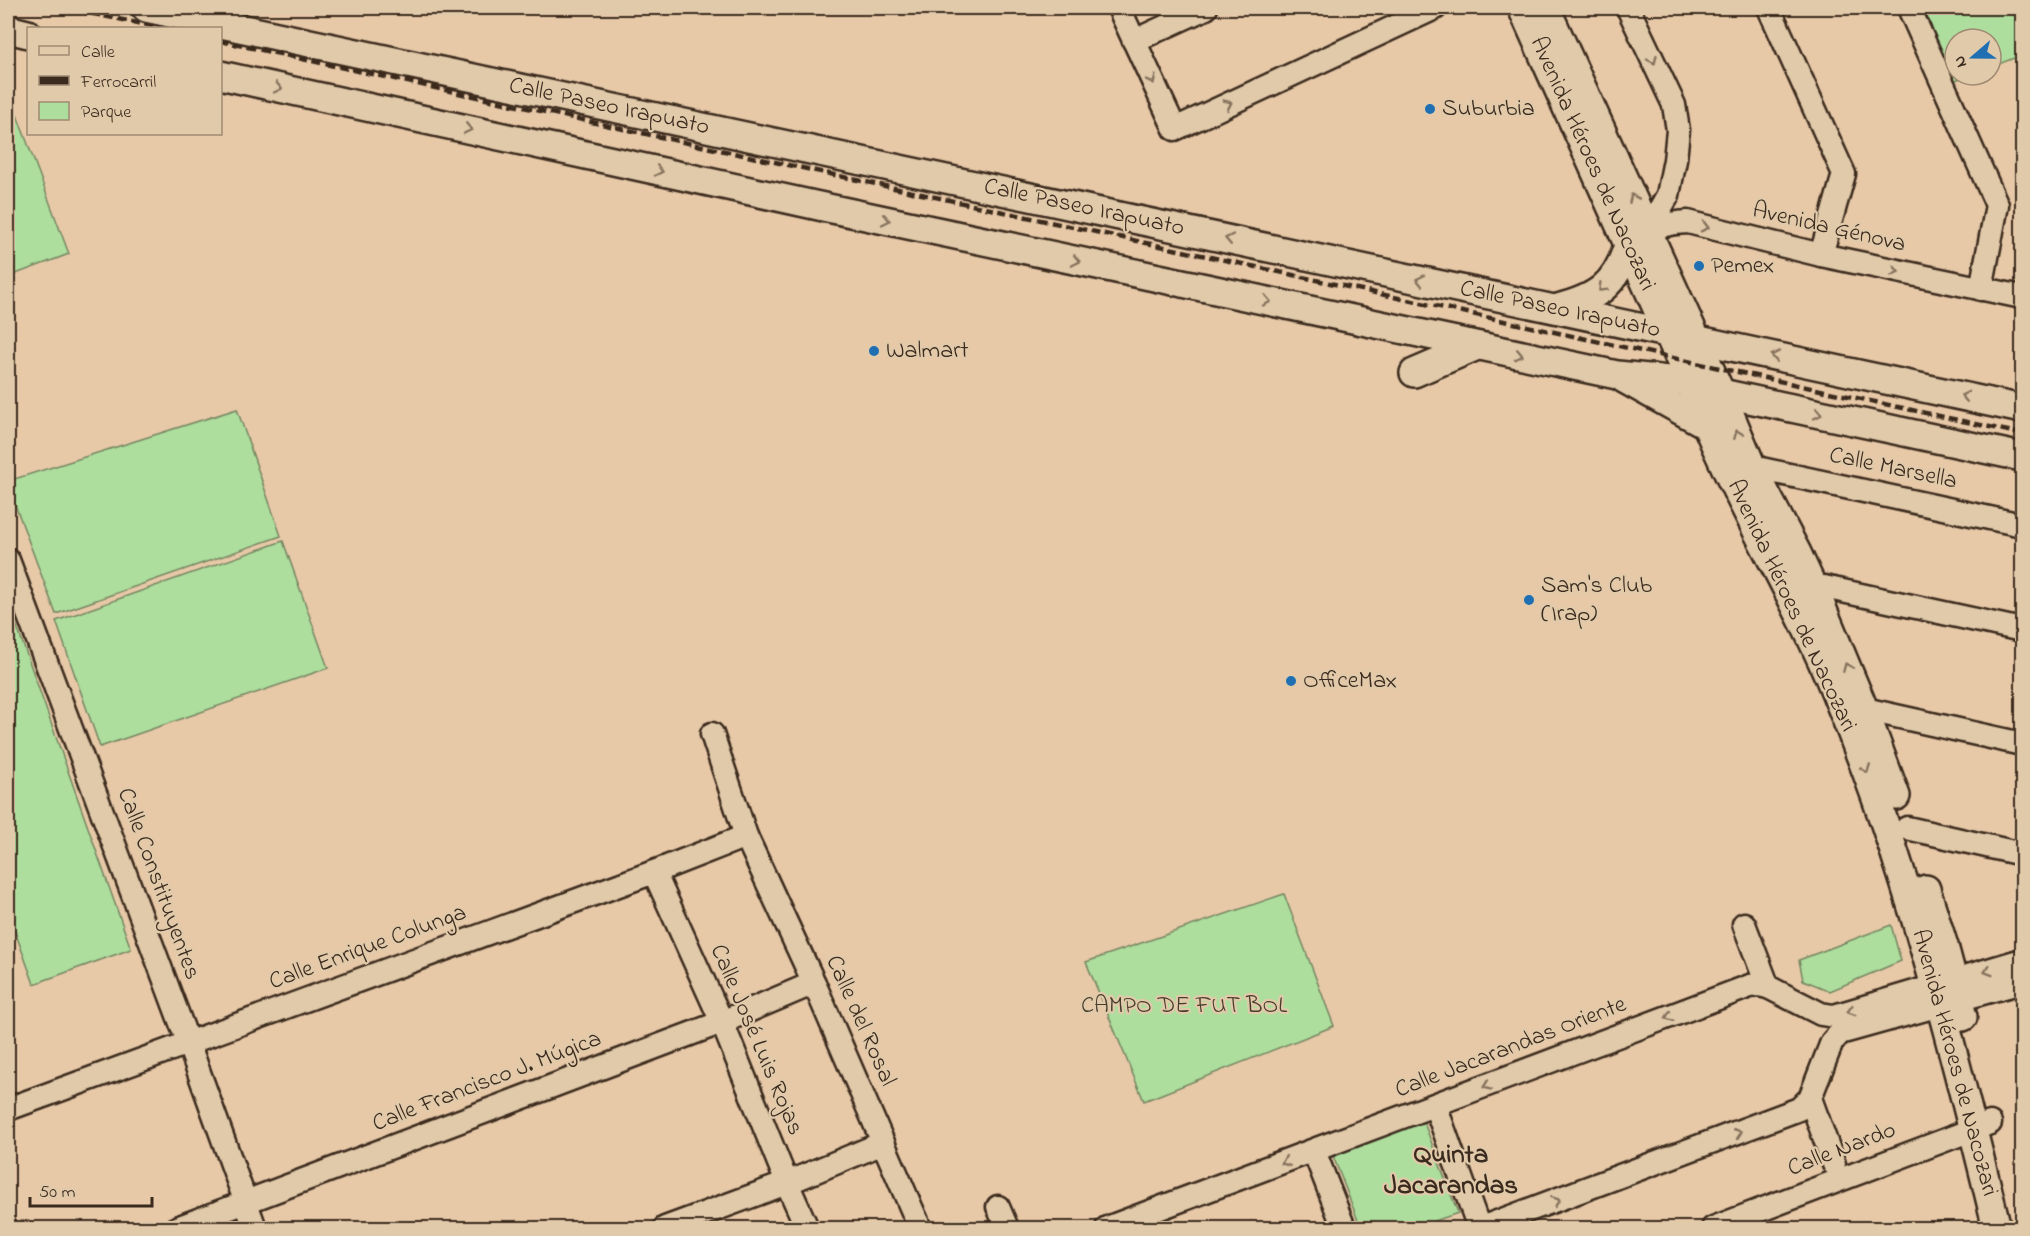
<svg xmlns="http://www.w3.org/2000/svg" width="2030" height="1236" font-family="'Indie Flower',sans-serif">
  <rect width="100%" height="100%" fill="#e7c9a8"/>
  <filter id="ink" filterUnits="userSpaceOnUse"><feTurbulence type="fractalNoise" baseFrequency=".0167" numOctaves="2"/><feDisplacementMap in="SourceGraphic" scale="12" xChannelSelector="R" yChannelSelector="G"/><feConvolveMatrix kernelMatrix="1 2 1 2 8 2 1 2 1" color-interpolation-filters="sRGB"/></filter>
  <g filter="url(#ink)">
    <g fill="#adde9e" stroke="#74845e" stroke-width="1.5">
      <path d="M1920,8H2022V55L1991,67V39H1955V75H1969L1953,81Z"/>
      <path d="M8,91L69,254L8,277Z"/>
      <path d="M237,409L281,536L56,614L8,486V481Z"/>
      <path d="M283,541L328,668L100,747L56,621Z"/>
      <path d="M11,610L131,949L34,984L8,912V611Z"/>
      <path d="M1284,894L1334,1026L1144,1101L1086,962Z"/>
      <path d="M1891,925L1901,961L1830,991L1803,980L1799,960Z"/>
      <path d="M1423,1120L1458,1213L1414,1228H1361L1333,1156Z"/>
    </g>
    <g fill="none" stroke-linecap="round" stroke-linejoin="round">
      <defs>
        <g id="minor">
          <path d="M1119,8L1175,129L1435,8"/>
          <path d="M1628,8L1674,105L1678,130L1675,160L1668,195L1648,230"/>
          <path d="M1769,8L1844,174L1821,255"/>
          <path d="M1909,8L1997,205L1981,289"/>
          <path d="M1134,41L1206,8"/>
          <path d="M1635,240C1652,227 1667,223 1688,222L1821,255L2022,297"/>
          <path d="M1752,467L2022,525"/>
          <path d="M8,560L188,1042L255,1228"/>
          <path d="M1824,587L2022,630"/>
          <path d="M1864,709L2022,744"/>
          <path d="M712,734L746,836L814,983L920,1228"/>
          <path d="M1907,828L2022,854"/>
          <path d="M654,872L722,1022L787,1183L807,1228"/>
          <path d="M1744,924L1768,987"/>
          <path d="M1810,1098L1834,1164"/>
          <path d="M1435,1105L1479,1228"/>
          <path d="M8,1109L654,872L746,836"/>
          <path d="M1314,1151L1344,1228"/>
          <path d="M998,1207L1007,1228"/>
          <path d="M177,1228L722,1022L814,983"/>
          <path d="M665,1228L787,1183L883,1143"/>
          <path d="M1107,1228L1750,986L1759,985L1768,987L1821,1014L1834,1016L2022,960"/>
          <path d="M1481,1228L1799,1109L1810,1098L1832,1042L1840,1033L2022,982"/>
          <path d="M1713,1228L1990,1123"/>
        </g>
        <g id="major">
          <path d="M146,8L2022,409"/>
          <path d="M1522,8L1690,382C1728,491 1793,588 1836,694C1908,868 1953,1046 1997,1228"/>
          <path d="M1546,8L1721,393L1752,467L1797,553L1820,603L1864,709L1896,796"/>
          <path d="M8,29L28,34"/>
          <path d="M220,75L828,208L1617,375L1690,382L1721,393L2022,457"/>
          <path d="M1558,308C1596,298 1616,286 1628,245"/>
          <path d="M1414,373L1477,346"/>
          <path d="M1624,379L1705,424"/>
          <path d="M1926,889L1944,946L1963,1017"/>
        </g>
      </defs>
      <use href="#minor" stroke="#3b2a1e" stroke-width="27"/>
      <use href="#major" stroke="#3b2a1e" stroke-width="32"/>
      <use href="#minor" stroke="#e1caaa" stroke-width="22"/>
      <use href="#major" stroke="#e1caaa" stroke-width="27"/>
      <g stroke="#3b2a1e" stroke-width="4.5" stroke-dasharray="9 4.5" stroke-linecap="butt">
        <path d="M65,8L162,28"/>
        <path d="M220,41L2022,434"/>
      </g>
    </g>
    <defs><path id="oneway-chevron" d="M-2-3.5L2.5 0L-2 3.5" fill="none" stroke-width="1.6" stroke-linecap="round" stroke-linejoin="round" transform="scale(1.5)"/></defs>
    <g stroke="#86725d">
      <use href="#oneway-chevron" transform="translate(1653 60) rotate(65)"/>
      <use href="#oneway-chevron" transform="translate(1152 80) rotate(65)"/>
      <use href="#oneway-chevron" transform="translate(278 88) rotate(12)"/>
      <use href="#oneway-chevron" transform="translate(1228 104) rotate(-25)"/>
      <use href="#oneway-chevron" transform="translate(468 129) rotate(12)"/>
      <use href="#oneway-chevron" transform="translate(659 171) rotate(12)"/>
      <use href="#oneway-chevron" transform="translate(1633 198) rotate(-114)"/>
      <use href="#oneway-chevron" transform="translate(886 220) rotate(12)"/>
      <use href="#oneway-chevron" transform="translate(1705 227) rotate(14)"/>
      <use href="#oneway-chevron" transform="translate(1229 239) rotate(-168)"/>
      <use href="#oneway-chevron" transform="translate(1076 261) rotate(12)"/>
      <use href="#oneway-chevron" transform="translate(1895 271) rotate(12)"/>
      <use href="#oneway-chevron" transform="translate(1420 280) rotate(-168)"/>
      <use href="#oneway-chevron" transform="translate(1602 288) rotate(135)"/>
      <use href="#oneway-chevron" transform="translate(1267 301) rotate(12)"/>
      <use href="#oneway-chevron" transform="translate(1519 355) rotate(12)"/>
      <use href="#oneway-chevron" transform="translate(1775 356) rotate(-168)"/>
      <use href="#oneway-chevron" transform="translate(1965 396) rotate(-168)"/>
      <use href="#oneway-chevron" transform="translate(1818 414) rotate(12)"/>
      <use href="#oneway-chevron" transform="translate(1738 434) rotate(-113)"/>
      <use href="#oneway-chevron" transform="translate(1847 667) rotate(-113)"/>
      <use href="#oneway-chevron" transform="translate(1866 769) rotate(69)"/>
      <use href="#oneway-chevron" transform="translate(1988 971) rotate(163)"/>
      <use href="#oneway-chevron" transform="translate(1851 1011) rotate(164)"/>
      <use href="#oneway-chevron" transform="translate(1669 1017) rotate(159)"/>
      <use href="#oneway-chevron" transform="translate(1487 1086) rotate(159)"/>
      <use href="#oneway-chevron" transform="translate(1738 1133) rotate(-20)"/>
      <use href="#oneway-chevron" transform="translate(1285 1162) rotate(159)"/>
      <use href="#oneway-chevron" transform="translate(1556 1201) rotate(-20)"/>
    </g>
  </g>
  <g fill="#1f6fb2" stroke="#e1caaa" stroke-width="2">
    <circle cx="1430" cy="109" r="6"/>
    <circle cx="1699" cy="266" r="6"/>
    <circle cx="874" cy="351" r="6"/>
    <circle cx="1529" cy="600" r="6"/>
    <circle cx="1291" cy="681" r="6"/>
  </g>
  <g text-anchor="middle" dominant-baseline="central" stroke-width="4.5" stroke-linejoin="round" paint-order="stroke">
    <g font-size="24" fill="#3b2a1e" stroke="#e1caaa">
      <text transform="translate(609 107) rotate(12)">Calle Paseo Irapuato</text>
      <text transform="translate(1592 164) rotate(66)">Avenida Héroes de Nacozari</text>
      <text transform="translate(1084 208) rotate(12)">Calle Paseo Irapuato</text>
      <text transform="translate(1829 228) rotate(13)">Avenida Génova</text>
      <text transform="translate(1560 310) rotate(12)">Calle Paseo Irapuato</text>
      <text transform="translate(1893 469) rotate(12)">Calle Marsella</text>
      <text transform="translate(1791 606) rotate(65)">Avenida Héroes de Nacozari</text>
      <text transform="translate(158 884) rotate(70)">Calle Constituyentes</text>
      <text transform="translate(368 948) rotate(-20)">Calle Enrique Colunga</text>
      <text transform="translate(860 1021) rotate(66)">Calle del Rosal</text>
      <text transform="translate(756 1040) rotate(67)">Calle José Luis Rojas</text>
      <text transform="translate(1511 1048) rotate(-21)">Calle Jacarandas Oriente</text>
      <text transform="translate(1954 1063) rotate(75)">Avenida Héroes de Nacozari</text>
      <text transform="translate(487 1082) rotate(-21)">Calle Francisco J. Múgica</text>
      <text transform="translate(1842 1150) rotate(-21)">Calle Nardo</text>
    </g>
    <g font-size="24" fill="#3b2a1e" stroke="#e1caaa" text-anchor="start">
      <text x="1442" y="109">Suburbia</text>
      <text x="1711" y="266">Pemex</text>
      <text x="886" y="351">Walmart</text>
      <text x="1541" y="586">Sam's Club<tspan x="1541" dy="28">(Irap)</tspan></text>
      <text x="1303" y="681">OfficeMax</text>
    </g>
    <g font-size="24" fill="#463c2b" stroke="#e1caaa">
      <text x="1184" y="1006">CAMPO DE FUT BOL</text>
    </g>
    <g font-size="27" font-weight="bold" fill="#3b2a1e" stroke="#e1caaa">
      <text x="1451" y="1155">Quinta<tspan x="1451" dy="31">Jacarandas</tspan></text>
    </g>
  </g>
  <rect width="2030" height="1236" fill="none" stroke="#e1caaa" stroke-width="30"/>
  <rect x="15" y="15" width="2000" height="1206" fill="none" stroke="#3b2a1e" stroke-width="2" filter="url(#ink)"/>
  <rect x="27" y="27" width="195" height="108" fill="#e1caaa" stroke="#9f8a72" stroke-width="1.5"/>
  <rect x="39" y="46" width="30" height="9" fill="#e1caaa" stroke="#9f8a72" stroke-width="1.5"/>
  <text x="81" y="57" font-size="18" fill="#3b2a1e">Calle</text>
  <rect x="39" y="76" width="30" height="9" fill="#3b2a1e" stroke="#9f8a72" stroke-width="1.5"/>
  <text x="81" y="87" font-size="18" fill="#3b2a1e">Ferrocarril</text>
  <rect x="39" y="102" width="30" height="18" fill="#adde9e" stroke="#9f8a72" stroke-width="1.5"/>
  <text x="81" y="117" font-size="18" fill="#3b2a1e">Parque</text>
  <g transform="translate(1973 57) rotate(250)"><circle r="28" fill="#e1caaa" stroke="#9f8a72" stroke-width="1.5"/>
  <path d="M0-4.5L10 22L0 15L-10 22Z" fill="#1f6fb2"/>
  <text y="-9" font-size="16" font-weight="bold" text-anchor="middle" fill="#3b2a1e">N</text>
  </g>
  <path d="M30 1197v9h122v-9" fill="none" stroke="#3b2a1e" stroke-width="3"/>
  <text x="39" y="1197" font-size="18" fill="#3b2a1e" stroke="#e1caaa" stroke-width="4.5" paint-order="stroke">50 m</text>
</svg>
